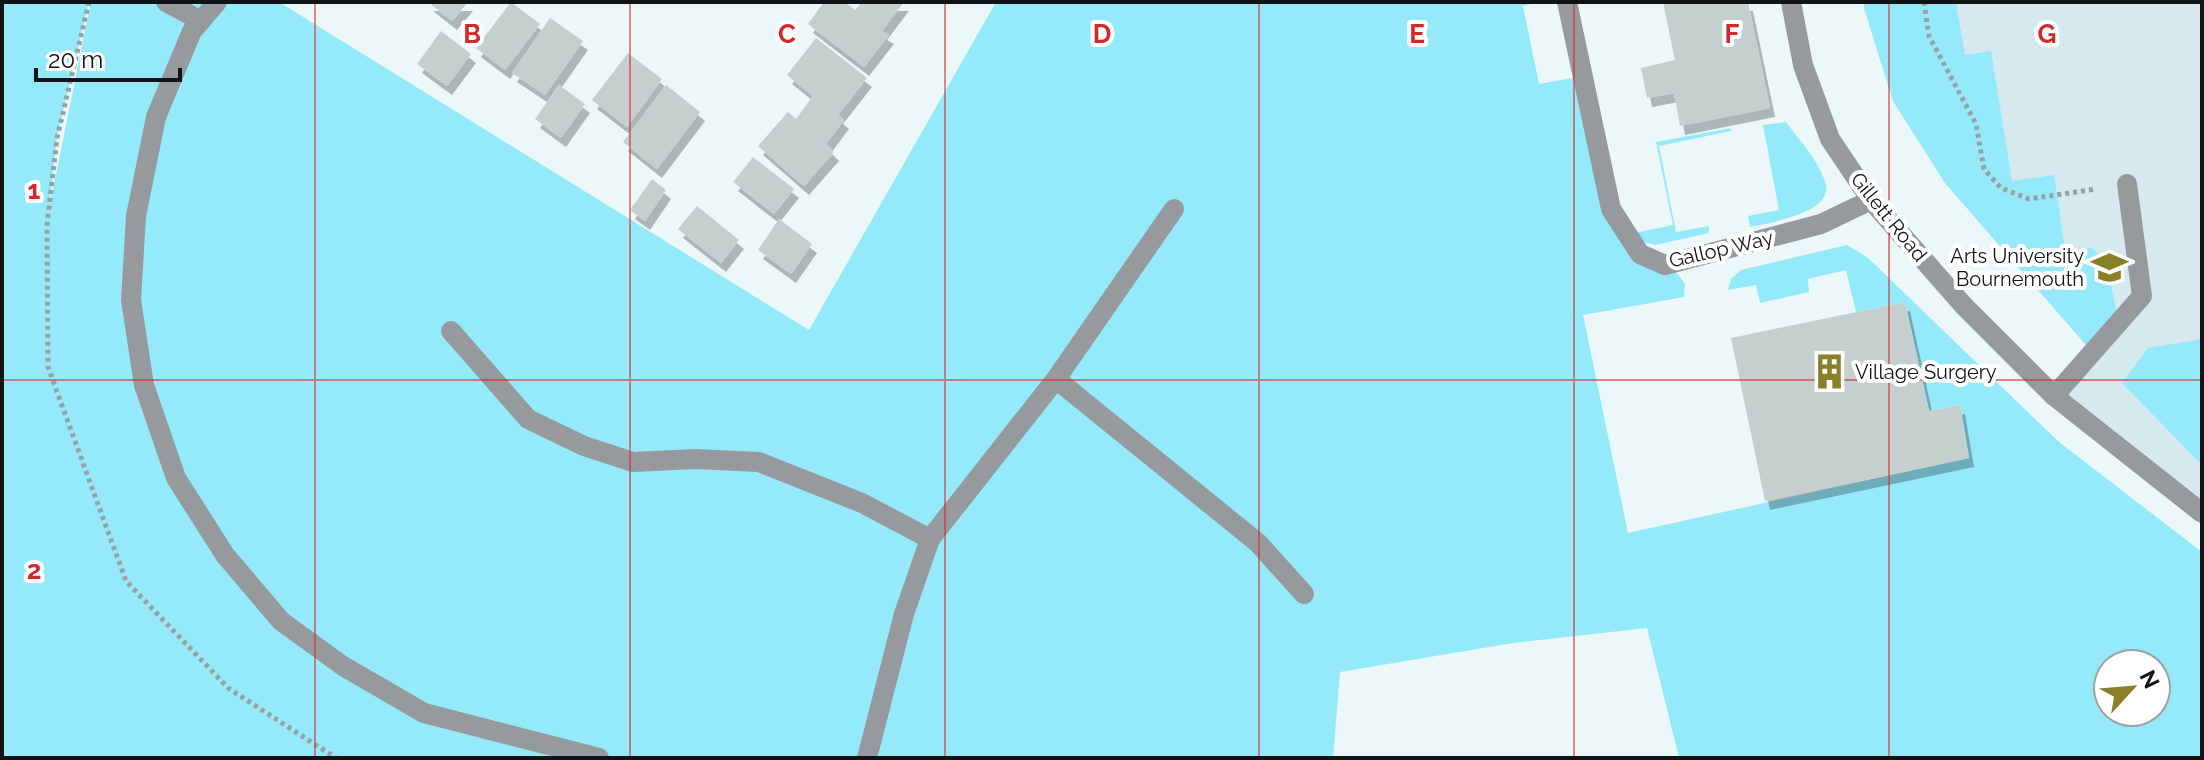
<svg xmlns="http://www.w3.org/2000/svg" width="2204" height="760" font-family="Raleway,sans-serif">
  <defs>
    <filter id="shadow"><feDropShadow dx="5" dy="9" stdDeviation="0" flood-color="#0004"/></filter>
  </defs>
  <rect width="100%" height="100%" fill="#ebf7f9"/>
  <path fill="#d5e9ee" d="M1864,2H2202V513L2054,396L2093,353L1945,183L1893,101L1864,8Z"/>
  <g fill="#94eafb" fill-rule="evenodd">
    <path d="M2,2H89L57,137L49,209L91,2H279L809,330L996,2H1539L1523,6L1539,84L1583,76L1611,209L1640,254L1665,265L1678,274L1685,284L1684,297L1583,315L1628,533L1969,458L1960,405L1929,411L1905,302L1856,312L1846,270L1808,279L1809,292L1760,303L1756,285L1728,290L1731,279L1741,270L1847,245L1867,257L2059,442L2202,552V758H1679L1647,628L1513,643L1340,672L1333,758H2ZM2108,664H2156V712H2108Z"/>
    <path d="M1864,2H1956L1965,55L1991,51L2012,181L2054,175L2065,250L2092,248L2106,262L2119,323L2093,353L1945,183L1893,101L1864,8Z"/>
    <path d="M1786,122C1799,140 1822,164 1826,186C1831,213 1769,223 1750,227L1748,216L1779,210L1763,125Z"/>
    <path d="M1731,128V131L1659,146L1676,232L1709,226V233L1655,245L1644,242L1635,233L1673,225L1656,142Z"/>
    <path d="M2202,339V465L2122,383L2148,348Z"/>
  </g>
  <g fill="#c4cfce" filter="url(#shadow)">
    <path d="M428,2H468L452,21Z"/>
    <path d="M511,2L540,24L505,70L476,48Z"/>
    <path d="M824,2H845L855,10L862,2H904L882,31L889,35L864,67L808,24Z"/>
    <path d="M1663,2H1748L1770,108L1680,126L1674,93L1647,98L1641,68L1675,60Z"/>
    <path d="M550,18L583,41L545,95L512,73Z"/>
    <path d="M441,31L471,54L447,86L417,64Z"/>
    <path d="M816,38L867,78L838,115L844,120L826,144L834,152L804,186L758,146L788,112L796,119L813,96L787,75Z"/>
    <path d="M628,53L662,79L627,127L592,100Z"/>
    <path d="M559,85L585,104L561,138L535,119Z"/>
    <path d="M666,85L700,112L657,169L623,142Z"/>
    <path d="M753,157L794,189L774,214L733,182Z"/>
    <path d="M652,179L666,190L645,221L630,210Z"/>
    <path d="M697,206L739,240L721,263L678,229Z"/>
    <path d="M779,219L812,244L791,274L758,250Z"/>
    <path d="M1905,302L1929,411L1960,405L1969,458L1765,501L1731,338Z"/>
  </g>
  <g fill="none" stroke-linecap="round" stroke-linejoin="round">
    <g stroke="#98a1a2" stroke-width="5" stroke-dasharray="4 4" stroke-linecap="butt">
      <path d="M89,2L57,138L47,225L48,367L126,581L228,688L336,758"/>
      <path d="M1924,2L1929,36L1976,124L1984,169L2001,188L2029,199L2096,189"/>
    </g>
    <g stroke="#969a9d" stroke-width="20">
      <path d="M1567,2L1611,209L1640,254L1665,265L1821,224L1871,200"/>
      <path d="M2054,396L2142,296L2127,184"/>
    </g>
    <g stroke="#969a9d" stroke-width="20">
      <path d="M166,2L201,21"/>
      <path d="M217,2L192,31L156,117L136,216L131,300L144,385L176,478L225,555L281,621L343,666L424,713L599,758"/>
      <path d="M1791,2L1803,65L1830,139L1871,200L1964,306L2054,396L2202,513"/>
      <path d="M451,331L528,419L584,446L633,462L695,459L759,462L862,503L930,539"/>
      <path d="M1056,379L1258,543L1304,594"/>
      <path d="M867,758L904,614L930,539L1056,379L1174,209"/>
    </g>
  </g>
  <path fill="none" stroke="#d62828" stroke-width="2" stroke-opacity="0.55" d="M315,2V758M630,2V758M945,2V758M1259,2V758M1574,2V758M1889,2V758M2,380H2202"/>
  <defs>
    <symbol id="university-bare" viewBox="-9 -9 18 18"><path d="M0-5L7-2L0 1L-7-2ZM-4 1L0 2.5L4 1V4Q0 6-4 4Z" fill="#887f27" stroke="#fff" stroke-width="2.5" paint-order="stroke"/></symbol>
    <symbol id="building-bare" viewBox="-9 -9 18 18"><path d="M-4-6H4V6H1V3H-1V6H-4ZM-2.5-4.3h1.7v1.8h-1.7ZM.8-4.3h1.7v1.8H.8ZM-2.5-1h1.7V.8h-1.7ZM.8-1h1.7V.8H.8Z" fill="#887f27" stroke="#fff" stroke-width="2.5" paint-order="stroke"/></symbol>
  </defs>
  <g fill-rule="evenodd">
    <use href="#university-bare" x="2084" y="242" width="51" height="51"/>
    <use href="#building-bare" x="1804" y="346" width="51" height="51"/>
  </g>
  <g text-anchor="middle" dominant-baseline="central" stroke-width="8" stroke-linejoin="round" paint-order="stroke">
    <g font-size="20" fill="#101414" stroke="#fff">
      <text transform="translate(1889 217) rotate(51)">Gillett Road</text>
      <text transform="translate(1721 249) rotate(-13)">Gallop Way</text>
    </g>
    <g font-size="20" fill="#101414" stroke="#fff" text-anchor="end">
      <text x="2084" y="256">Arts University<tspan x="2084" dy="23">Bournemouth</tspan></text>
      <text x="1855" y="372" text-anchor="start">Village Surgery</text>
    </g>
  </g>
  <g font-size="26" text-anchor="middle" font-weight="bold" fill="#d62828" stroke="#fff" stroke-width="8" stroke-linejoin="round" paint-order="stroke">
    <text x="472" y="43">B</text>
    <text x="787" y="43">C</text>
    <text x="1102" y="43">D</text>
    <text x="1417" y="43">E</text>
    <text x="1732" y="43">F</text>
    <text x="2047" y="43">G</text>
    <text x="34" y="199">1</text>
    <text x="34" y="579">2</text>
  </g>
  <rect width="2204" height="760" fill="none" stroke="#101414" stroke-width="8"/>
  <g transform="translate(2132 688) rotate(64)"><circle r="38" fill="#ffffff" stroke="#9fa1a1" stroke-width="2"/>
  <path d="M0-6L14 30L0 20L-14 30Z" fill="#887f27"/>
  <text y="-12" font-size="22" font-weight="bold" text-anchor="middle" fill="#101414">N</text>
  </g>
  <path d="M36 68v12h144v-12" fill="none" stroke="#101414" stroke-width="4"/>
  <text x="48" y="68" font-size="24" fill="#101414" stroke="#ffffff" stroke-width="6" paint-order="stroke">20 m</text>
</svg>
